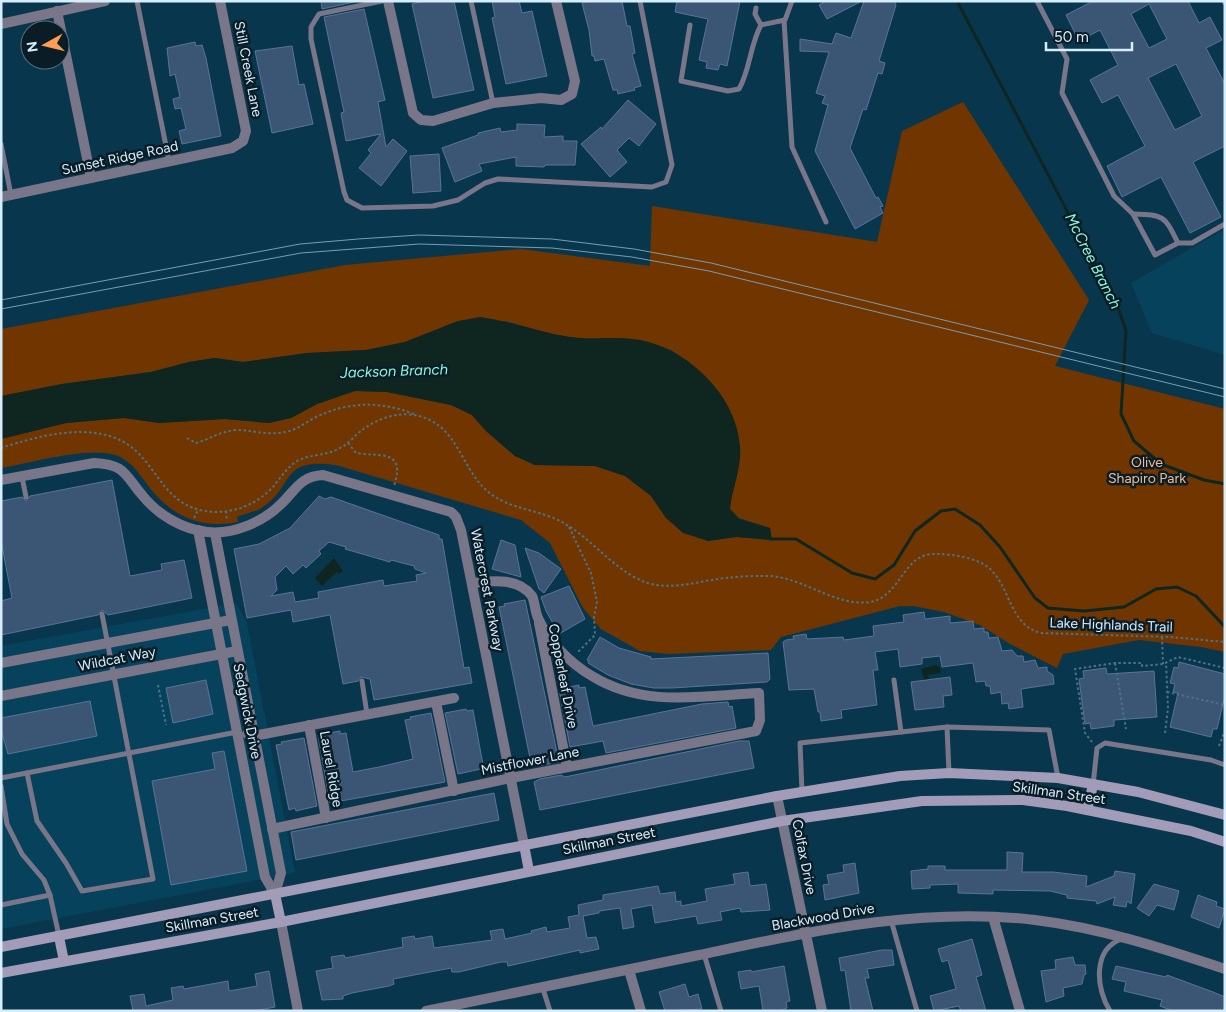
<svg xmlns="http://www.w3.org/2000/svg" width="1226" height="1012" font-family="Figtree,sans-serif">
  <rect width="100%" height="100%" fill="#08374d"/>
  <g fill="#06425c">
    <path d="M1225,229V355L1152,333L1131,283Z"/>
    <path d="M236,603L247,623L295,873L1,929V646Z"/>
  </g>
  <path fill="#713600" d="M963,102L1089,300L1055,366L1225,409V652L1201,647L1139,640L1063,654L1057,668L1010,644L980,625L944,612L913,606H900L781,637L771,650L669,654L640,651L601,629L583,608L550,543L521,520L336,465C278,457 296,487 260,509C253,512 244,514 237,517L238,522C205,528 178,520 155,494C143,481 136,464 118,456C92,445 31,463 1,468V439L66,423L124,418L159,423L225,419L269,423L291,418L317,404L355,391L387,392L451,405L472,415L486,431L515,456L535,465L595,466L625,476L651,496L666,518L708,541L736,537L772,540L770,528L739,518L730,509L731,496L738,472L690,363L671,350L640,340H590L552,334L505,321H458L405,342L366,350L307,353L243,362L215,358L189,362L151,372L62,384L1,396V329L345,265L521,249L650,266L652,206L877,242L902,131Z"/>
  <g fill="#0f2620">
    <path d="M480,317C510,321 539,332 569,337C592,340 617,336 640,340C688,349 737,396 740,446C742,468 732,488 730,509L739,519L770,528L772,540L736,537L708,541L683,533L666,518L651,496L625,476L595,466L535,465L515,456L486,431L472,415L451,405L387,392L355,391L317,404L291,418L269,423L225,419L159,423L124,418L66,423L1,439V396L62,384L151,372L189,362L215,358L243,362L307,353L366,350L405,342L458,321Z"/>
    <path d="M334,558L343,571L339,574L337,572L322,586L315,578Z"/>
    <path d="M936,665L940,667L941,673L928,675L929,682L925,683L921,669Z"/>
  </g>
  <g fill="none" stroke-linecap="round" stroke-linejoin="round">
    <g stroke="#0f2620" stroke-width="3">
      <path d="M957,1L1119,310L1126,331L1121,414L1134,441L1161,464L1204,480L1225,484"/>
      <path d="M770,539H796L852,573L875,579L894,565L915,531L941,511L955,509L980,525L1000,547L1035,598L1048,608L1084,611L1124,607L1156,589L1177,587L1196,596L1225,627"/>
    </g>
  </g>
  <g fill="#3b5575" stroke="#597496" fill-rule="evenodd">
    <path d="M321,1H359L322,9Z"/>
    <path d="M424,1H454L474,90L433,98L412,4Z"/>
    <path d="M492,1H519L522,13L532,11L547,76L506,84L492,18L495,17Z"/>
    <path d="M590,1H622L627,26H630L635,53L632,54L641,86L634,88L635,90L618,94L617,90H613L604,59L595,61L594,56H592L589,30L582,3Z"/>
    <path d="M677,1H740L727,66L720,64L718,70L706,68L707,62L699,60L708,19L675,12Z"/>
    <path d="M826,1H862L827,19L819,5Z"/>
    <path d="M864,1H894L896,5L879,61L885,63L882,74L878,73L866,110L863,109L850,148L876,198L878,197L883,206L880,207L883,213L855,229L815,151L828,105L822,103L825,96L816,93L829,52L800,51V39L832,44L836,33L851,38Z"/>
    <path d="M1093,1H1188L1199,23L1210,17L1222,40L1206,48L1225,84V146L1193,162L1221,217L1190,233L1161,177L1122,197L1107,166L1145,146L1118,95L1102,103L1090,80L1118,65L1100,30L1079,41L1066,15ZM1149,4L1167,39L1149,48L1131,14ZM1176,64L1202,116L1175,130L1148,78Z"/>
    <path d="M364,9L385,100L378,102L386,147L393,139L407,151L381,186L359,168L371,153L368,150L381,134L346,141L341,113L344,112L324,17Z"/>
    <path d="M195,42L196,46L202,45L206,58L221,136L182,144L179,131L186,129L181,108L175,109L173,99L180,97L175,74L170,76L167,48Z"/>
    <path d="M292,46L299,85L304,84L313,124L272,133L255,51Z"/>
    <path d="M628,100L656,124L639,146L629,138L617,150L627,162L610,177L581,144L601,127L602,129Z"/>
    <path d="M517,124L545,125L544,137L563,136V141H577L575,165H545L544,167L516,166V157L479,164L482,171L455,182L442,148L478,135V133L500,128L501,132L517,130Z"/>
    <path d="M439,154L441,191L413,193L410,156Z"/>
    <path d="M112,480L130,576L162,570L161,564L184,560L192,598L108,615L102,610L98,615L1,635V601L12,598L1,541V501L22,497L26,501L30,496Z"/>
    <path d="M319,496L325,499L331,497L439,535V539H442L464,668L469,667L472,683L374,700L370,679L361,677L358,681L343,684L330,615L293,622L291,610L247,618L234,549L259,544L290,528ZM329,542L346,547L345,549L390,562L391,560L414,566L415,569L426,573L416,575L417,581L384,586L383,580L318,592L319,598L295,602L293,592L271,596L277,590L275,577L286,566L293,574L303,565L306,568L321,554L319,551Z"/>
    <path d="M501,540L515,545L521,577L492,569Z"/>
    <path d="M525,548L539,553L561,569L544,593L539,589Z"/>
    <path d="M569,586L585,619L559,634L546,611L541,597Z"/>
    <path d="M525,600L559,762L538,766L537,762L531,763L499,607L505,606L504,604Z"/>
    <path d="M924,612L925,619L950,616V623L973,621L974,629L984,628V632H988L989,638L998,637L1002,651L1012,650L1017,656H1023L1024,662L1035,660L1038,668L1047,667V671L1053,675L1054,684L1021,689L1023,707L1009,709L1008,703L1002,704L1001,692L991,694L990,686H986L985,681L976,682L973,663L942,667L940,656L922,658V664L900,667L898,649L875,652L878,670H873L877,705L841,710L842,718L821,721L820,712H818L814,689L789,690L783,642L786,640L794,639L793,636L806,634L807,639L843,637L844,640L874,636L873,626L904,622L903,615Z"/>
    <path d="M600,637L619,648L651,657V659L768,653L770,679L767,682L672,688H654L631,684L608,675L588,663L589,661L587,660Z"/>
    <path d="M1179,662L1225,674V695L1217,729H1213L1211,737L1170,727L1178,693L1173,692L1175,684L1170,683L1174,667L1178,668Z"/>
    <path d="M1106,668L1107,674L1154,671L1157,717L1114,720V726L1091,729L1090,723L1085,724L1079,679L1084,678L1083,671Z"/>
    <path d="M950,677L952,695L943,696L944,707L915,710L911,682Z"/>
    <path d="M206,680L213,714L173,723L166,688Z"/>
    <path d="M579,685V688L585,687L593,726L702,704L728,702L729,707L732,706L736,728L606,753L603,741L570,747L559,689Z"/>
    <path d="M90,701L97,736L8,754L1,730V718Z"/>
    <path d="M466,709L467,711L473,710L483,765L480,766L481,769L458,774L445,713Z"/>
    <path d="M431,713L445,782L330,803L318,735L340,731V734L346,733L353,772L379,767L413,759L405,720L411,719L410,717Z"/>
    <path d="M304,738L317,806L296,811L295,808L289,810L276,745L282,744L281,742Z"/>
    <path d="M739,741H749L754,768L540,810L534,782L540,779L561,775L565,777Z"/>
    <path d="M224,751L247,871L171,885L152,781L215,769L212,753Z"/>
    <path d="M494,793L499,820L296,860L291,832Z"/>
    <path d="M1007,852L1023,853L1022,872H1053L1087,876L1086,887L1114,876L1115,871L1135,874L1131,904L1127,901L1126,907L1113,905L1115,897L1097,904L1096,901L1067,898V895L1050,891L993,890V894L958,893V884L930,885V888L912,889L911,871L928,869V866H945V870H1007Z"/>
    <path d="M855,863L859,893L825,900L823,885L829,884L827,875L844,872L843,865Z"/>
    <path d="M748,872L750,886L766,884L770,910L741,912L740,908L720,912L722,920L698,924L696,916L655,923L652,905L631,909L634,927L623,929L620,908L599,911V913L583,916L587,938L596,937L599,949L580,953V950L508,966L507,962H501L459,972H452L451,968L393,979L394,984L389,986L352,993L343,996V999L322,1000L316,971L333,968L331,957L344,955L345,958L403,947L402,938L414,936L415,939L432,936L434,948L492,940L490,931L503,929L505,939L532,933L531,931L546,927L547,932L570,928L568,917L579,915L578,905L603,900V895L658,886L660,894L675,892L676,902L681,901V906L707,901L705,889L735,884L733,874Z"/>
    <path d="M1154,884L1179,891L1174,910L1157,905L1149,916L1137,908Z"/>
    <path d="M1198,895L1217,902L1216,906L1225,909L1219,928L1191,917Z"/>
    <path d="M972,939L982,975L976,977L986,1011H961L959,1006L934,1011L930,996L956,989L948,960L942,962L938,949Z"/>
    <path d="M882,950H892L894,965L867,969L869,978H865L873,1011H851L845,970L841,971L839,958Z"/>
    <path d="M1073,957L1075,965H1085L1086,974L1084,975L1082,984L1063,988L1064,996L1046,1002L1041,971L1056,969L1055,960Z"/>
    <path d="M784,966L790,1001L786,1002L787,1008L780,1011H763L759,986L741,989L738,972L751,970V972Z"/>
    <path d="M1116,966L1166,977L1167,975L1213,992L1225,997V1011H1173L1160,1006L1162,1000L1124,991L1126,982L1112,979Z"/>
    <path d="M269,971L275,1007L254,1011H133L130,996L144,994L146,1006L173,1000L171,988L183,986L184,989L228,981L229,991L257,986L255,974Z"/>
    <path d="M685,984L689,997L698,994L702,1009L665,1011L659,992Z"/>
  </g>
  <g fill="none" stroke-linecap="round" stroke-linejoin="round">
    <g stroke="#4b7286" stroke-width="2" stroke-dasharray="2.5 2.5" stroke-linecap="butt">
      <path d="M187,438L196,443C210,439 221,431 236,430C253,430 268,436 285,432C297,430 306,422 316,417C349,401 383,401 416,415"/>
      <path d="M348,443L356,453C381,457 406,449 394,486"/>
      <path d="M1,448C41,435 102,418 137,452C160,474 168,505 205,511C229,515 255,506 272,488C280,479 286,468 297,461C310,454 325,456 338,449C348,445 354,436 362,430C377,419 396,412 414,415C456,422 459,463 484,488C503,507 527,508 551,517C585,530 604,561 636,578C665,594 696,581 726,578C740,576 755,576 769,576C803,577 835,607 870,602C901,597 903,552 936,554C952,554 978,558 989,568C1011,587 1009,625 1041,633L1171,637L1225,642"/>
      <path d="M226,511L227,520"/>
      <path d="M194,518L198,510"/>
      <path d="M569,527L591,573L597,602L594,617L595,635L578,652"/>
      <path d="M1162,637L1163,664"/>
      <path d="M1115,663L1126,729"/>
      <path d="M158,685L166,725"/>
      <path d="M1167,692L1225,705"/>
      <path d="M1165,733L1168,708L1166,662"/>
      <path d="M1092,742L1085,733L1075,669L1115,663H1142V666L1163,664L1178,657L1225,668"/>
      <path d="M1219,746L1225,730"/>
      <path d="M1,752L2,756"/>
    </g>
    <g stroke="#7a7689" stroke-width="5">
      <path d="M137,1L169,161"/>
      <path d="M382,1L319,14L311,27V39L344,192L347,200L362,208L433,206L458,200L485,183L498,179L652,187L666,182L672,165L640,1"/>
      <path d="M471,1L493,103"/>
      <path d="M1037,1L1067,59L1062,93L1114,196L1133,214L1155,255L1178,243H1192L1225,224"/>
      <path d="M1224,1L1225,3"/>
      <path d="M756,8L755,14L761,25"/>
      <path d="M784,20L792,147L826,222"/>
      <path d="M690,25L681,81L728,91L739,89C750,70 750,45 761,25L785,20L792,1"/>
      <path d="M1,144L11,195"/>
      <path d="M1133,214C1164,215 1164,215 1178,243"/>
      <path d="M22,477L26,497"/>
      <path d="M894,680L901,732"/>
      <path d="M362,681L367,714"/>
      <path d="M947,727L949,773"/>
      <path d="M27,773L37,821L66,863L82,891L153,879L102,614"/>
      <path d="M1,778L237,732"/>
      <path d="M1093,785L1097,748L1105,743L1211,760L1225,765"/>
      <path d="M1,786L7,824L22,854L44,880L50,895L59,936"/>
      <path d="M802,792L800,743L947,727L1049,730L1058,778"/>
      <path d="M1,905L50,895"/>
      <path d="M891,920L917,1011"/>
      <path d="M704,954L721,1011"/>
      <path d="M543,989L550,1011"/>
      <path d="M1110,1011C1096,989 1092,949 1122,939"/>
    </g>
    <g stroke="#7a7689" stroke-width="10">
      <path d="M388,1L413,113L421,120L433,121L493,103L541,98L561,100L572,94L575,81L556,1"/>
      <path d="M57,11L91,178"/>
      <path d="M1,197L232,148L243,141L246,131L220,1"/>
      <path d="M1,480L94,463C125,464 125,475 142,495C158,515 182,529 207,532C233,535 263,522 281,504C295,491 300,476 323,475L451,512L456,517L461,530L524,845"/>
      <path d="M198,530L265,877L275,894"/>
      <path d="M215,533L281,873L275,894"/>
      <path d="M539,623L567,767"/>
      <path d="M1,663L231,620"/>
      <path d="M1,696L237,651"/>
      <path d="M436,702L454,791"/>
      <path d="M309,725L326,818"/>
      <path d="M247,734L253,736L454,698"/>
      <path d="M777,796L822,1011"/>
      <path d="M272,829L511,778L756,731L760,720L759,693C701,696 644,708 592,676C571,664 548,641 538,618C535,612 535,602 532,596C518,577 491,581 472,583"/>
      <path d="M993,917L1020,1011"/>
      <path d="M281,922L298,1011"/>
      <path d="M629,970L641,1011"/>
      <path d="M426,1011C517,992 608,974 699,955C809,932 921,906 1035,920C1101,928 1162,948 1225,969"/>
    </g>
    <path stroke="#7a7689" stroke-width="10" d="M1,24L105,1"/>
    <g stroke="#a29cb9" stroke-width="10">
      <path d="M1087,810L1093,785"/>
      <path d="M524,845L529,871"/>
      <path d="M275,894L281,922"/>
      <path d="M59,937L64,961"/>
      <path d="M1,947L777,796L900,776L949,773L1058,778L1138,792L1225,815"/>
      <path d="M1,973L281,922L782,821L922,801L1023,800L1067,806L1191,831L1225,842"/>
    </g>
    <g stroke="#7a9cae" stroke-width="1">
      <path d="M1,300L300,244L358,239L419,235L552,239L634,249L711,263L1225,389"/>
      <path d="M1,309L301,253L419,244L552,248L632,257L709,271L1225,397"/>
    </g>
  </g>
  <g text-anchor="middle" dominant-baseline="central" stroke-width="5" stroke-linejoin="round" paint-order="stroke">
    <g font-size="14" fill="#d6edfb" stroke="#0a1d27">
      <text transform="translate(248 69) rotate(79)">Still Creek Lane</text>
      <text transform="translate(120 158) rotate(-12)">Sunset Ridge Road</text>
      <text transform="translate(487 590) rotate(79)">Watercrest Parkway</text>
      <text transform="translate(1111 625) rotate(2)">Lake Highlands Trail</text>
      <text transform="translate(117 659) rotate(-11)">Wildcat Way</text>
      <text transform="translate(563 676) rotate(79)">Copperleaf Drive</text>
      <text transform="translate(247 711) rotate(79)">Sedgwick Drive</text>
      <text transform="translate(530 761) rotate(-11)">Mistflower Lane</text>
      <text transform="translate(331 769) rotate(80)">Laurel Ridge</text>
      <text transform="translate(1059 793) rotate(8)">Skillman Street</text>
      <text transform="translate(609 841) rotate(-11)">Skillman Street</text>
      <text transform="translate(804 857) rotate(79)">Colfax Drive</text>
      <text transform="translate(823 917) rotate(-10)">Blackwood Drive</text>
      <text transform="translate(212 920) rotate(-10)">Skillman Street</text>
    </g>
    <g font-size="14" fill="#eb9" stroke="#0a1d27">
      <text x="1147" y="462">Olive<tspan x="1147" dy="16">Shapiro Park</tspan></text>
    </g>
    <g font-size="15" font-style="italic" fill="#88fadd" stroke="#0a1d27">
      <text transform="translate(1093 261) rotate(63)">McCree Branch</text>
      <text transform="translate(394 371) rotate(-2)">Jackson Branch</text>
    </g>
  </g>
  <rect width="1226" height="1012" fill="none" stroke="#d6edfb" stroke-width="5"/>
  <g transform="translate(45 45) rotate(262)"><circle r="24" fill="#0a1d27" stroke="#5c707c"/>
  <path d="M0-4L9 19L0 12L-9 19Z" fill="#fd9c55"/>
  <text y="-8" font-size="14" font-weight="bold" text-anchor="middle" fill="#d6edfb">N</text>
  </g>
  <path d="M1046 42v8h86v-8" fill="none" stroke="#d6edfb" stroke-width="2.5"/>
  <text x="1054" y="42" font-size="15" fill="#d6edfb" stroke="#0a1d27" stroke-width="4" paint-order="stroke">50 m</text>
</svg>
